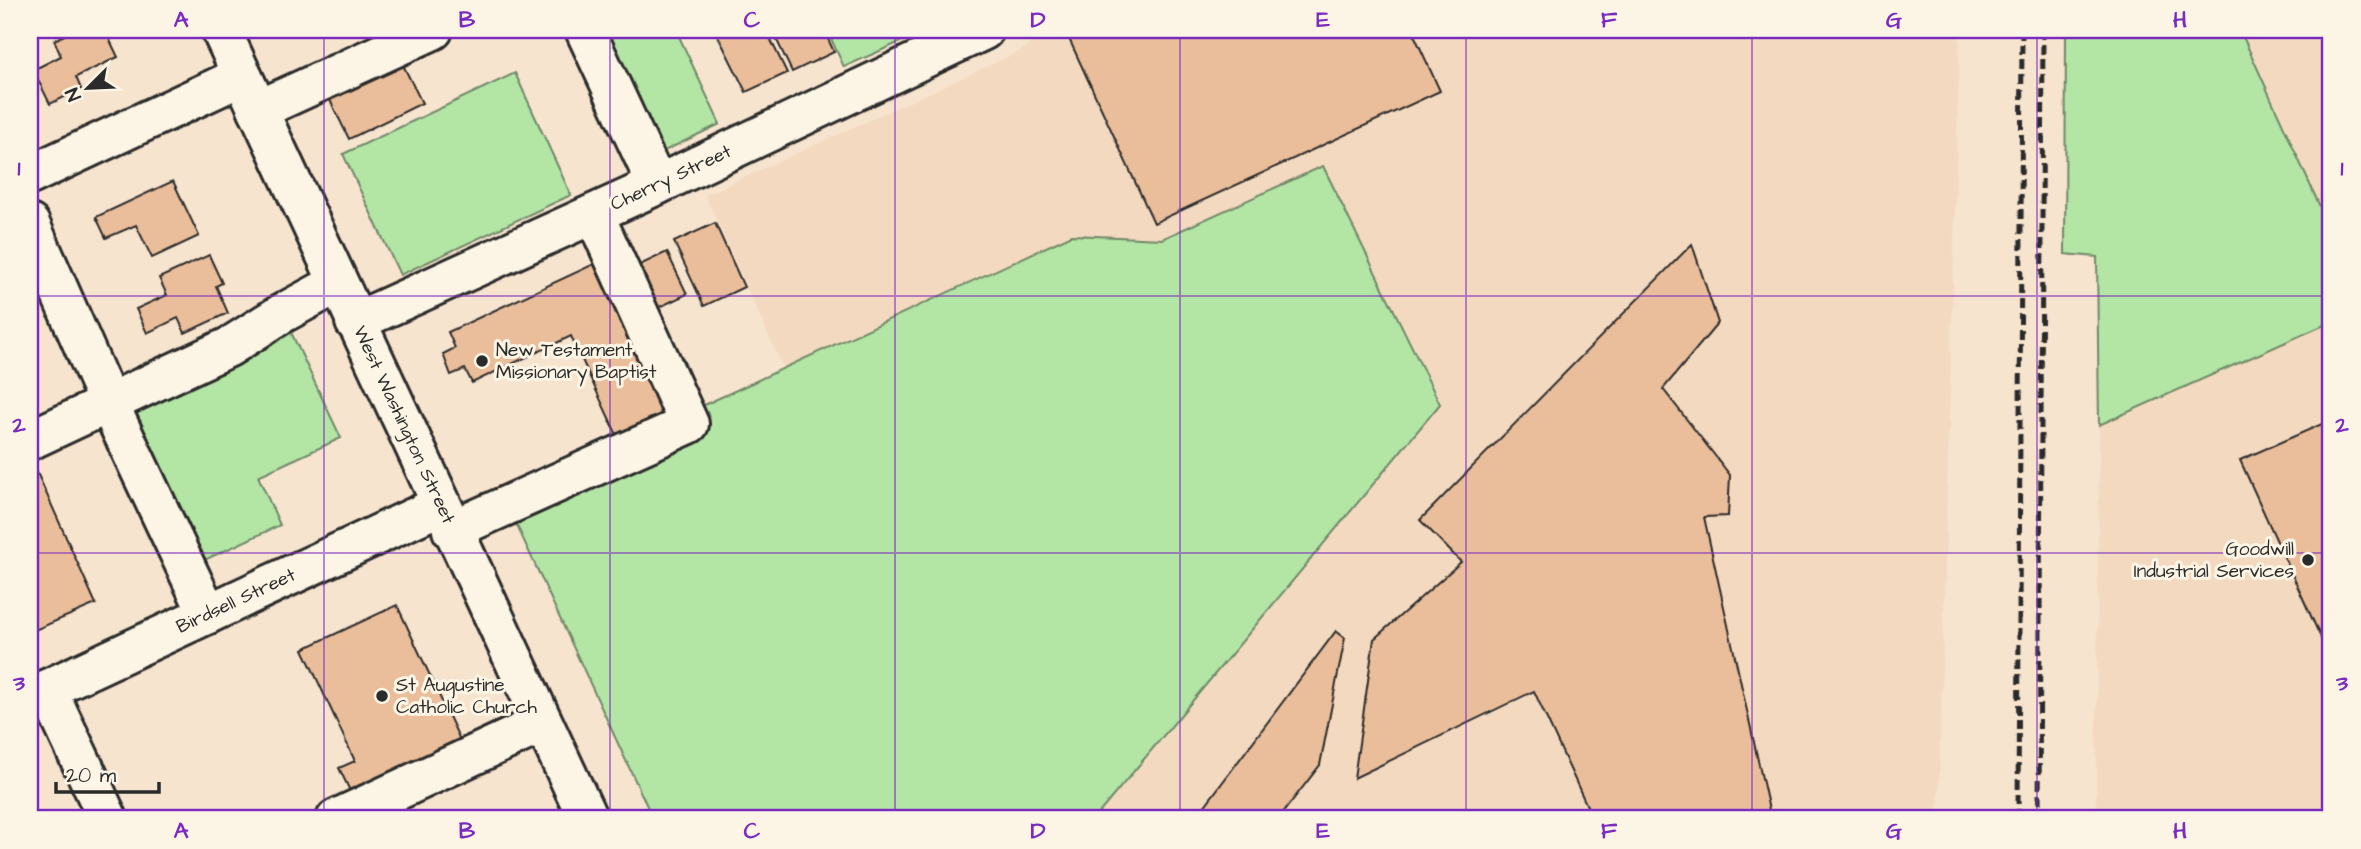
<svg xmlns="http://www.w3.org/2000/svg" width="2361" height="849" font-family="'Architects Daughter',sans-serif">
  <rect width="100%" height="100%" fill="#f7e4cf"/>
  <filter id="ink" filterUnits="userSpaceOnUse"><feTurbulence type="fractalNoise" baseFrequency=".0143" numOctaves="2"/><feDisplacementMap in="SourceGraphic" scale="14" xChannelSelector="R" yChannelSelector="G"/><feConvolveMatrix kernelMatrix="1 2 1 2 8 2 1 2 1" color-interpolation-filters="sRGB"/></filter>
  <g filter="url(#ink)">
    <g fill="#f3d9bf">
      <path d="M1049,30H1960L1938,819H1094L1440,404L1322,166L1162,239L1072,235L784,370L705,195L1021,51Z"/>
      <path d="M2240,30H2331V231L2301,164Z"/>
      <path d="M2331,322V819H2096L2099,425Z"/>
    </g>
    <g fill="#b3e5a5" stroke="#6f8868" stroke-width="2">
      <path d="M595,30H676L720,124L654,156Z"/>
      <path d="M827,30H927L844,67Z"/>
      <path d="M2066,30H2240L2331,231V322L2099,425L2097,257L2065,254Z"/>
      <path d="M515,73L571,195L400,275L343,154Z"/>
      <path d="M1323,166L1440,404L1094,819H653L512,515L691,411L1072,235L1162,239Z"/>
      <path d="M289,328L341,438L258,476L280,525L196,564L122,407Z"/>
    </g>
    <g fill="#ebbe9b" stroke="#2b2b2b" stroke-width="2">
      <path d="M75,30H105L118,57L76,77L81,89L50,104L33,70L61,56L54,40Z"/>
      <path d="M715,30H766L787,73L746,92Z"/>
      <path d="M772,30H824L834,52L792,72Z"/>
      <path d="M1065,30H1412L1440,91L1154,223Z"/>
      <path d="M402,63L422,103L349,139L329,98Z"/>
      <path d="M173,181L199,236L152,258L136,225L106,238L96,217Z"/>
      <path d="M715,223L744,287L704,306L674,242Z"/>
      <path d="M1692,244L1718,323L1663,389L1730,475L1728,516L1704,517L1771,819H1593L1534,691L1354,778L1374,639L1461,562L1420,520Z"/>
      <path d="M667,252L687,294L647,313L627,271Z"/>
      <path d="M209,255L222,283L216,286L228,313L185,333L178,318L147,333L136,309L167,295L159,278Z"/>
      <path d="M594,264L668,421L621,444L571,336L472,383L465,369L451,375L443,354L455,348L448,332Z"/>
      <path d="M2331,420V660L2240,460Z"/>
      <path d="M30,457L96,604L30,632Z"/>
      <path d="M397,605L461,742L350,791L339,768L355,761L303,649Z"/>
      <path d="M1336,631L1345,638L1320,765L1278,819H1195Z"/>
    </g>
    <g fill="none" stroke-linecap="round" stroke-linejoin="round">
      <defs>
        <g id="minor">
          <path d="M221,30L588,819"/>
          <path d="M585,30L657,185"/>
          <path d="M258,110L433,30"/>
          <path d="M30,175L242,76"/>
          <path d="M30,224L109,404L208,614"/>
          <path d="M355,322L657,185L984,30"/>
          <path d="M30,440L229,347L281,314L338,283"/>
          <path d="M452,530L689,424L594,214"/>
          <path d="M47,689L108,819"/>
          <path d="M30,697L441,505"/>
          <path d="M336,819L543,723"/>
        </g>
      </defs>
      <use href="#minor" stroke="#2b2b2b" stroke-width="44"/>
      <use href="#minor" stroke="#fcf5e5" stroke-width="38"/>
      <g stroke="#2b2b2b" stroke-width="5" stroke-dasharray="10 5" stroke-linecap="butt">
        <path d="M2018,819L2022,30"/>
        <path d="M2039,819L2043,30"/>
      </g>
    </g>
  </g>
  <path fill="none" stroke="#7b2cbf" stroke-width="2" stroke-opacity="0.55" d="M324,30V819M610,30V819M895,30V819M1180,30V819M1466,30V819M1752,30V819M2037,30V819M30,296H2331M30,553H2331"/>
  <g fill="#2b2b2b" stroke="#fcf5e5" stroke-width="2.5">
    <circle cx="482" cy="361" r="7"/>
    <circle cx="2308" cy="560" r="7"/>
    <circle cx="382" cy="696" r="7"/>
  </g>
  <g text-anchor="middle" dominant-baseline="central" stroke-width="6" stroke-linejoin="round" paint-order="stroke">
    <g font-size="19" fill="#2b2b2b" stroke="#fcf5e5">
      <text transform="translate(671 178) rotate(-25)">Cherry Street</text>
      <text transform="translate(404 425) rotate(65)">West Washington Street</text>
      <text transform="translate(236 601) rotate(-25)">Birdsell Street</text>
    </g>
    <g font-size="19" fill="#2b2b2b" stroke="#fcf5e5" text-anchor="start">
      <text x="496" y="350">New Testament<tspan x="496" dy="22">Missionary Baptist</tspan></text>
      <text x="2294" y="549" text-anchor="end">Goodwill<tspan x="2294" dy="22">Industrial Services</tspan></text>
      <text x="396" y="685">St Augustine<tspan x="396" dy="22">Catholic Church</tspan></text>
    </g>
  </g>
  <rect width="2361" height="849" fill="none" stroke="#fcf5e5" stroke-width="77"/>
  <g transform="translate(88 88) rotate(246)" stroke="#fcf5e5" stroke-width="5" paint-order="stroke">
  <path d="M0-5L12 26L0 18L-12 26Z" fill="#2b2b2b"/>
  <text y="-10" font-size="19" font-weight="bold" text-anchor="middle" fill="#2b2b2b">N</text>
  </g>
  <path d="M56 782v10h103v-10" fill="none" stroke="#2b2b2b" stroke-width="3.5"/>
  <text x="66" y="782" font-size="21" fill="#2b2b2b" stroke="#fcf5e5" stroke-width="5" paint-order="stroke">20 m</text>
  <rect x="38" y="38" width="2284" height="772" fill="none" stroke="#7b2cbf" stroke-width="2.5"/>
  <g font-size="23" text-anchor="middle" font-weight="bold" fill="#7b2cbf">
    <text x="181" y="27">A</text>
    <text x="467" y="27">B</text>
    <text x="752" y="27">C</text>
    <text x="1038" y="27">D</text>
    <text x="1323" y="27">E</text>
    <text x="1609" y="27">F</text>
    <text x="1894" y="27">G</text>
    <text x="2180" y="27">H</text>
    <text x="19" y="175">1</text>
    <text x="2342" y="175">1</text>
    <text x="19" y="432">2</text>
    <text x="2342" y="432">2</text>
    <text x="19" y="690">3</text>
    <text x="2342" y="690">3</text>
    <text x="181" y="838">A</text>
    <text x="467" y="838">B</text>
    <text x="752" y="838">C</text>
    <text x="1038" y="838">D</text>
    <text x="1323" y="838">E</text>
    <text x="1609" y="838">F</text>
    <text x="1894" y="838">G</text>
    <text x="2180" y="838">H</text>
  </g>
</svg>
